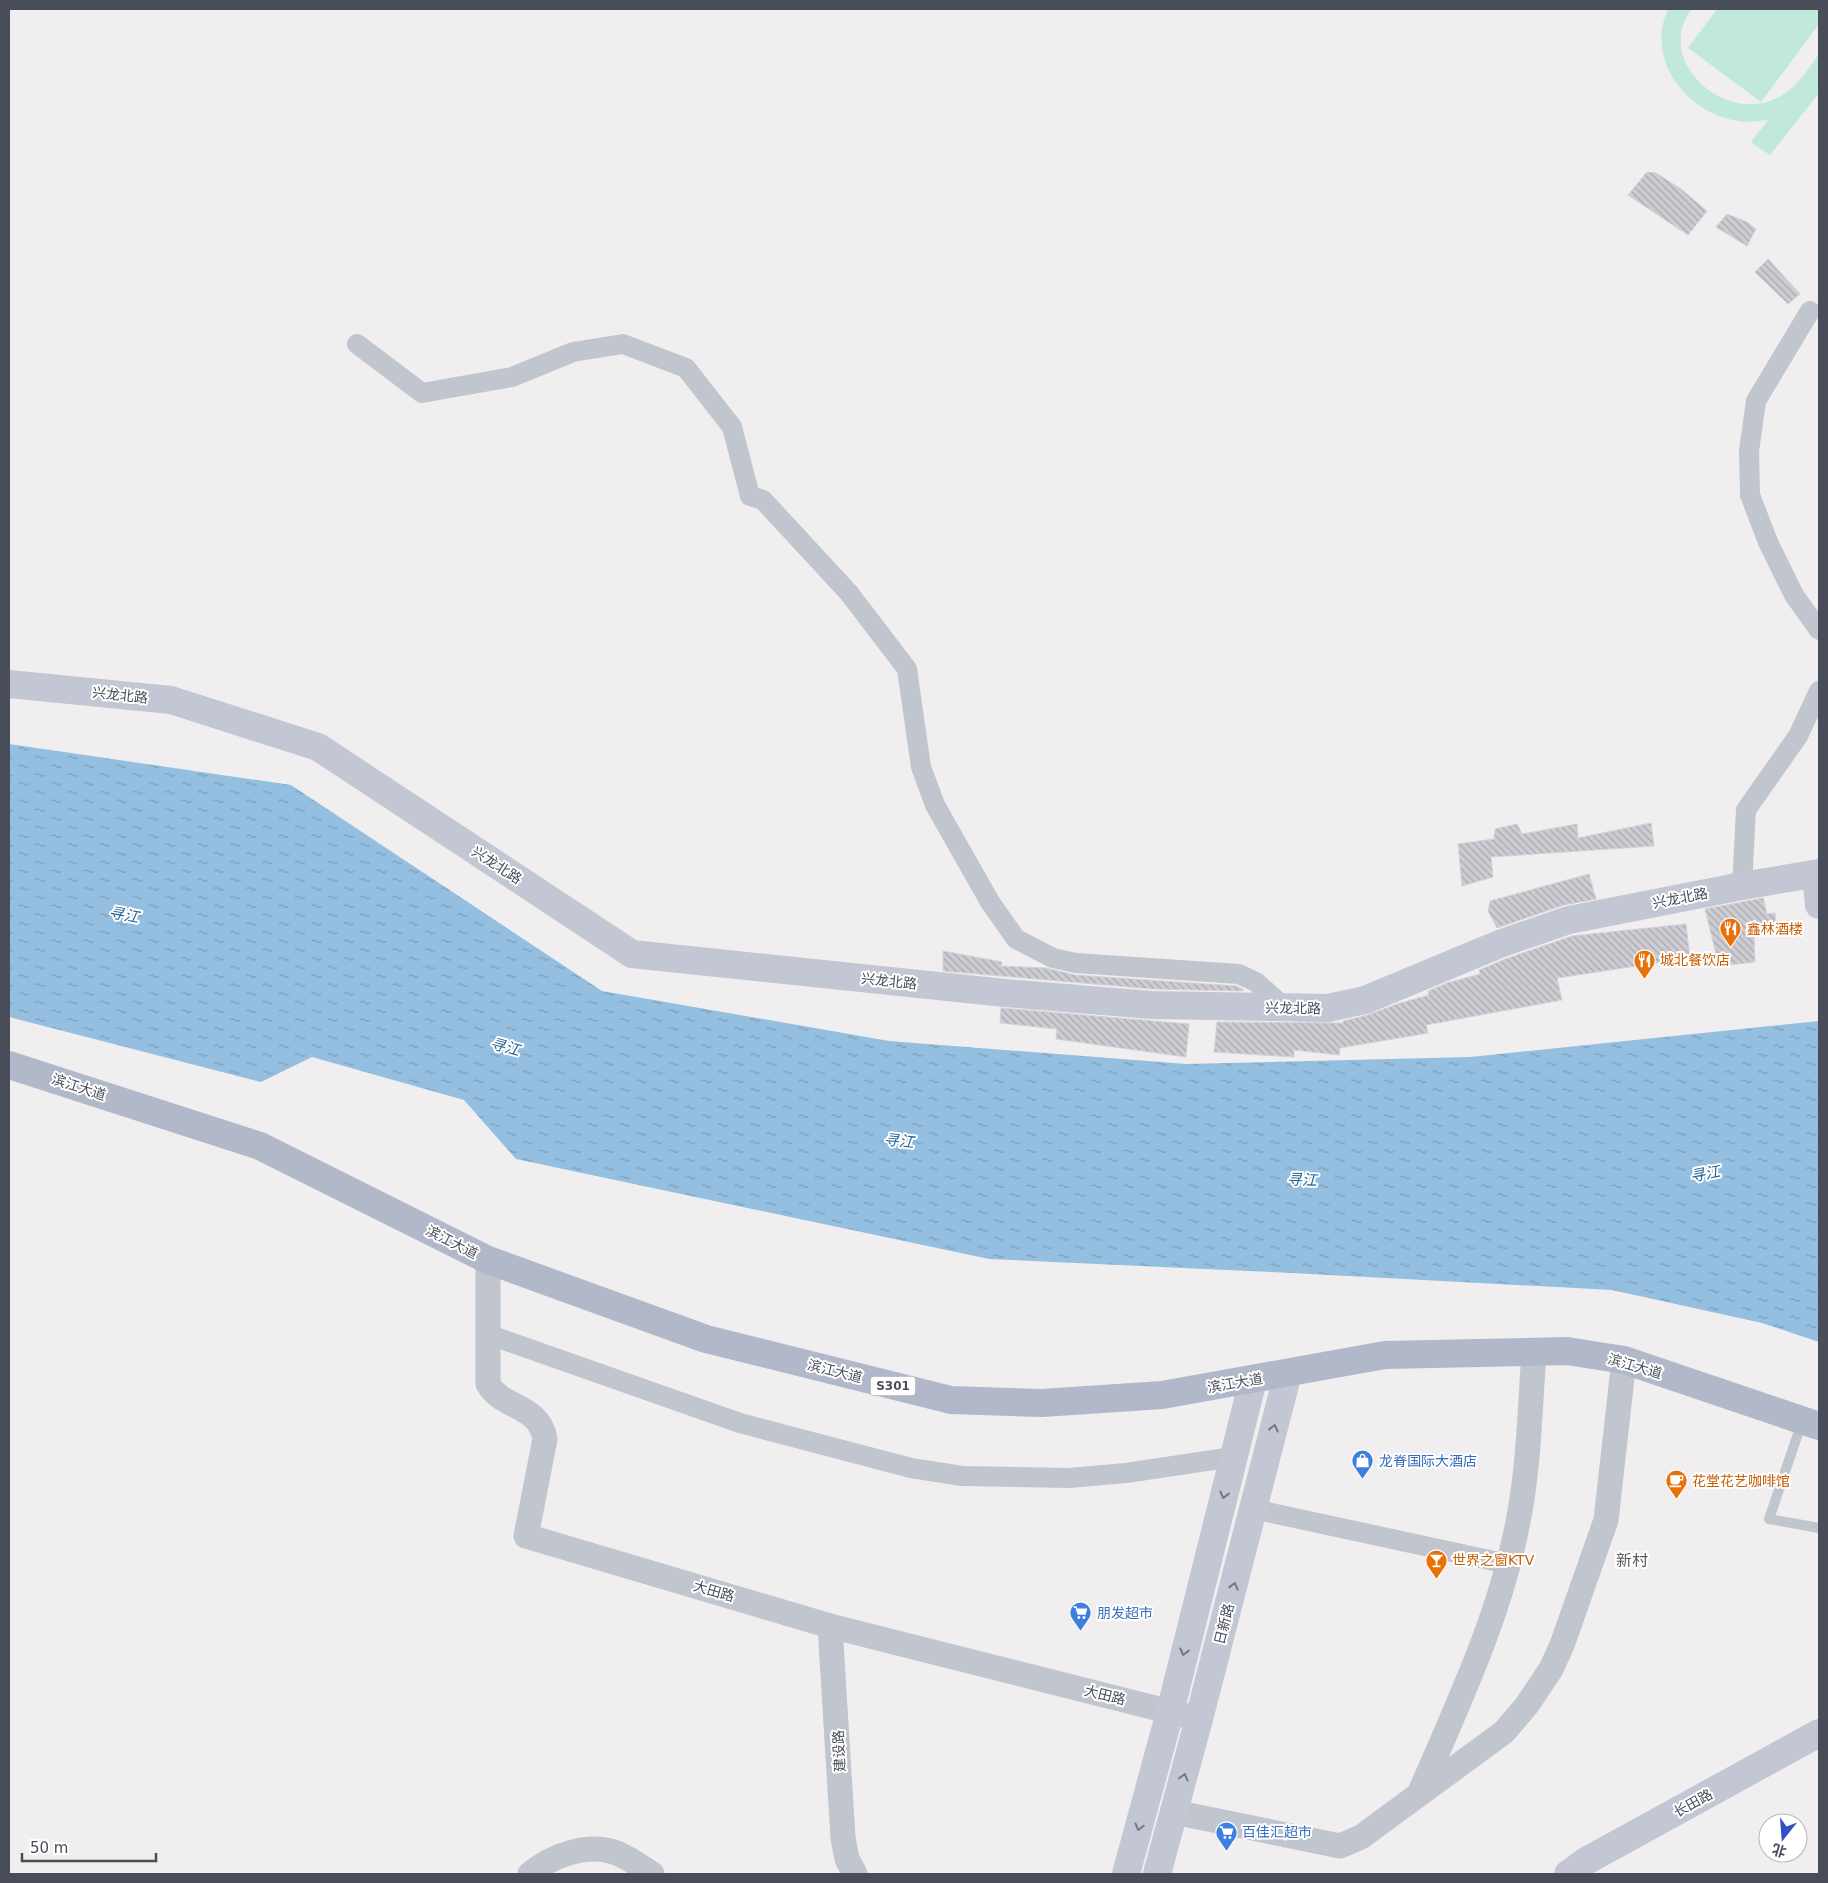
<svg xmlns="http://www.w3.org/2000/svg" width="1828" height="1883" font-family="'DejaVu Sans','Noto Sans SC',sans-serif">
  <defs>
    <pattern id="water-ripples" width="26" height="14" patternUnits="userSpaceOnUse" patternTransform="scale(1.25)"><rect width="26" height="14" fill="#94bfe0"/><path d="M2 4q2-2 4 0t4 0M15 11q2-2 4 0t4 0" fill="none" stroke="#7b9db9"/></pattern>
    <pattern id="building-back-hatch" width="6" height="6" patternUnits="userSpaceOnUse" patternTransform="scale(1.25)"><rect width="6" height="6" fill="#ccccd2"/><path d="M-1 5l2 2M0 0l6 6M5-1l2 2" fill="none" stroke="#a8a8ad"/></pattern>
  </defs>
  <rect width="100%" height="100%" fill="#f0eeee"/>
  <g fill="#c1e9d9">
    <path d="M1668,9H1692C1652,60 1725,125 1777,98C1796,89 1807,71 1819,54V93L1770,155L1751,142L1768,120C1758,121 1748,123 1738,121C1686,113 1645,60 1668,9Z"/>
    <path d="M1717,9H1819V24L1761,102L1688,48Z"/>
  </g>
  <path fill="url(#water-ripples)" d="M9,744L291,785L602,991L889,1041L1186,1064L1470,1057L1819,1021V1342L1762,1323L1612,1290L1292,1273L989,1259L516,1159L464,1100L312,1057L261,1082L9,1017Z"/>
  <g fill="url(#building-back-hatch)" stroke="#d2d3d9">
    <path d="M1647,172L1656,173L1681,189L1707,211L1688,235L1628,195Z"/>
    <path d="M1727,214L1747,222L1756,229L1747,246L1716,227Z"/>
    <path d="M1768,259L1800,294L1788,304L1755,272Z"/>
    <path d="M1651,823L1654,846L1491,857L1493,877L1462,886L1458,844L1494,839L1495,829L1517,824L1522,834L1577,824L1578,838Z"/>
    <path d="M1589,874L1596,899L1564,905L1497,928L1488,911L1490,901Z"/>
    <path d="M1763,898L1767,914L1775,913L1777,932L1754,935L1755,962L1719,966L1705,909Z"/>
    <path d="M1686,924L1690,958L1557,978L1562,1000L1426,1025L1428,1033L1340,1048L1339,1055L1294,1050V1057L1214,1052L1217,1022L1343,1023V1021L1368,1015L1397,1004L1429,995L1428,991L1447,983L1480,974L1479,970L1508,958L1572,936Z"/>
    <path d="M943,951L1002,962L1001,966L1046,968L1075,975L1236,986L1243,989V991L1152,989L943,971Z"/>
    <path d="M1001,1008L1189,1024L1186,1057L1056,1039L1057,1029L1000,1023Z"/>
  </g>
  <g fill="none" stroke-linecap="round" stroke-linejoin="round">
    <path stroke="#c0c5ce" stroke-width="10" d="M1802,1422L1769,1519L1819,1528"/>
    <g stroke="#c0c5ce" stroke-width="20">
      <path d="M1810,311L1756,401L1749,451L1750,495L1768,542L1794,595L1819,630"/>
      <path d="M357,344L422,393L512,377L573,352L623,344L686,368L732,427L750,496L763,500L849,593L907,669L921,767L935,805L990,902L1016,939L1053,958L1076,963L1239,974L1256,982L1284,1007"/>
      <path d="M1742,886L1746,810L1798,736L1819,691"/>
      <path d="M487,1334L740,1423L911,1468L962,1476L1069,1478L1126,1473L1233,1457"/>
      <path d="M1253,1509L1508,1564"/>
    </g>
    <g stroke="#c0c5ce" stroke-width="25">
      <path d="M488,1260V1384C502,1409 539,1404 545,1439L526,1536L830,1626L1199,1719"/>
      <path d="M830,1626L843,1838L847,1859L855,1874"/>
      <path d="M1420,1792C1458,1704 1500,1616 1518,1522C1529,1466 1530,1408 1534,1352"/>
      <path d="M1174,1812L1340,1846L1361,1837L1504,1732L1527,1705L1551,1669L1562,1645L1606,1520L1624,1360"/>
      <path d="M530,1874C551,1856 586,1843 614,1852C628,1857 640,1866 652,1874"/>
    </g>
    <g stroke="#c3c7d4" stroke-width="28">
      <path d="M9,684L171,700L318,747L632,954L1005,993L1151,1005L1328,1008L1365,1000L1502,943L1569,920L1742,886L1819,873"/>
      <path d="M1816,874L1819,905"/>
      <path d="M1126,1874L1170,1712L1253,1380"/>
      <path d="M1157,1874L1199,1719L1288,1373"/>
      <path d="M1568,1874L1586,1861L1819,1733"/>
    </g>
    <path stroke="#b1b8c9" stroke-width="28" d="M9,1065L260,1146L488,1260L706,1339L951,1400L1042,1403L1162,1395L1385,1355L1567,1351L1624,1360L1819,1426"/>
  </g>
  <defs><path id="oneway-chevron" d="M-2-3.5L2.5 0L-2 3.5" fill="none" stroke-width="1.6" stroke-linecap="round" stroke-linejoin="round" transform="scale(1.25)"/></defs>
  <g stroke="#737884">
    <use href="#oneway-chevron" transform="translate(1274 1428) rotate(-76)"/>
    <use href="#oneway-chevron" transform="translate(1224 1495) rotate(104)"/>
    <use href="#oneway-chevron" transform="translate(1234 1586) rotate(-76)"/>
    <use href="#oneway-chevron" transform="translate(1184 1652) rotate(104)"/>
    <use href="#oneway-chevron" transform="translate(1184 1777) rotate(-75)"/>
    <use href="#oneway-chevron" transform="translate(1139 1827) rotate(105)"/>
  </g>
  <defs>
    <symbol id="restaurant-pin" viewBox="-11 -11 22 30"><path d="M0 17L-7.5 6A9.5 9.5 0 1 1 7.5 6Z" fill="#e8710a" stroke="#fff"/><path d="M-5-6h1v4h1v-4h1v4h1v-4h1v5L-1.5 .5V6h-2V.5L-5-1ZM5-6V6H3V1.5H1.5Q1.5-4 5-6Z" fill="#fff"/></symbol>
    <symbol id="shop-pin" viewBox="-11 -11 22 30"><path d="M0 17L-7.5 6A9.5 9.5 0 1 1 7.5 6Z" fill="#3f7fe0" stroke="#fff"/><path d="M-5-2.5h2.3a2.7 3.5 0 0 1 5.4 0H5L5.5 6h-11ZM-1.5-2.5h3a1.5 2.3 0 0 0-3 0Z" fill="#fff"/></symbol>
    <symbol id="cafe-pin" viewBox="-11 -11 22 30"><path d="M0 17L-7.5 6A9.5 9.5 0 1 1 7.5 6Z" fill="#e8710a" stroke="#fff"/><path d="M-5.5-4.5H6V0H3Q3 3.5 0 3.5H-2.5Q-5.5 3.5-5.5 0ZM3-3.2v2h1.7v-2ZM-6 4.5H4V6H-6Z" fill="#fff"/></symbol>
    <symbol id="bar-pin" viewBox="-11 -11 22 30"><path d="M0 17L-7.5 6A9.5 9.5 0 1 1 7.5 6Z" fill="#e8710a" stroke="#fff"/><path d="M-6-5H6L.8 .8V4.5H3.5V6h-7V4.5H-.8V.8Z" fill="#fff"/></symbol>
    <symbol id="supermarket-pin" viewBox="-11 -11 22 30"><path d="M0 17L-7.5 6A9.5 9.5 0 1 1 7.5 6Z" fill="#3f7fe0" stroke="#fff"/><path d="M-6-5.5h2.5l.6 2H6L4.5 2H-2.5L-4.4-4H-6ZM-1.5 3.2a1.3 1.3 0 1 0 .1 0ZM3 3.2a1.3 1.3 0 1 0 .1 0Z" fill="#fff"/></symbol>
  </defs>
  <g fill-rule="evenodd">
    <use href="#restaurant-pin" x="1718" y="916" width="25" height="34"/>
    <use href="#restaurant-pin" x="1632" y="948" width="25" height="34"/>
    <use href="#shop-pin" x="1350" y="1448" width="25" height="34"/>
    <use href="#cafe-pin" x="1664" y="1468" width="25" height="34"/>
    <use href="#bar-pin" x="1424" y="1548" width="25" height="34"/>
    <use href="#supermarket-pin" x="1068" y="1600" width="25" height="34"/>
    <use href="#supermarket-pin" x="1214" y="1820" width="25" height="34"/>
  </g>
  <g text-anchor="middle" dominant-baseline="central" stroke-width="4" stroke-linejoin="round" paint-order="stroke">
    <rect fill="#fff" stroke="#7f828b" stroke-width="1" x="870.5" y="1376.5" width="45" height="19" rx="4"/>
    <g font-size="12" font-weight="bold" fill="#484d59">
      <text x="893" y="1386">S301</text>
    </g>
    <g font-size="14" fill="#484d59" stroke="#fff">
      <text transform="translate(120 695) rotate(6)">兴龙北路</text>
      <text transform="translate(497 865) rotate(33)">兴龙北路</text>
      <text transform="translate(1680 898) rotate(-11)">兴龙北路</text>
      <text transform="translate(889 981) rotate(6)">兴龙北路</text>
      <text transform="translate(1293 1008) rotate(1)">兴龙北路</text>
      <text transform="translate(79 1087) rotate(18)">滨江大道</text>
      <text transform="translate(452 1242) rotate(27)">滨江大道</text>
      <text transform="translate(1635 1366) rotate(16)">滨江大道</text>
      <text transform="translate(835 1371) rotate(14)">滨江大道</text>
      <text transform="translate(1235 1383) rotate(-10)">滨江大道</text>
      <text transform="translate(714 1591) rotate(16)">大田路</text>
      <text transform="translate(1224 1624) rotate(-76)">日新路</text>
      <text transform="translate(1105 1695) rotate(14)">大田路</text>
      <text transform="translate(839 1751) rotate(-93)">建设路</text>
      <text transform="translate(1693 1803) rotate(-29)">长田路</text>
    </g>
    <g font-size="14" fill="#c56008" stroke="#fff" text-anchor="start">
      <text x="1747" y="929">鑫林酒楼</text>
      <text x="1660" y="960">城北餐饮店</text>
      <text x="1692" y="1481">花堂花艺咖啡馆</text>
      <text x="1452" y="1560">世界之窗KTV</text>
    </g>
    <g font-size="14" fill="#366cbe" stroke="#fff" text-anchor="start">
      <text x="1379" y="1461">龙脊国际大酒店</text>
      <text x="1097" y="1613">朋发超市</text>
      <text x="1242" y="1832">百佳汇超市</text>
    </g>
    <g font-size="15" font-style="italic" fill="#1e6296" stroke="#fff">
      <text transform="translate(124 915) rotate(10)">寻江</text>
      <text transform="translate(505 1047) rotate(15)">寻江</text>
      <text transform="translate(899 1141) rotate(6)">寻江</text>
      <text transform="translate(1705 1174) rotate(-11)">寻江</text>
      <text transform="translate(1302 1180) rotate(2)">寻江</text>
    </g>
    <g font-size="16" fill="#5b5d62" stroke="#fff">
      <text x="1632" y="1560">新村</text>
    </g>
  </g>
  <rect width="1828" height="1883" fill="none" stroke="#484d59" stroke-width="20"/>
  <g transform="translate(1783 1838) rotate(197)"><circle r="24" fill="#ffffff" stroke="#b6b8bd"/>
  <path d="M0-4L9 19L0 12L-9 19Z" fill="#2f50c9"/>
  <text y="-8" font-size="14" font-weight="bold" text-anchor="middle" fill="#484d59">北</text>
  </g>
  <path d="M22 1853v8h134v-8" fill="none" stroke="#484d59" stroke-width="2.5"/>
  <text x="30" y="1853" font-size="15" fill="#484d59" stroke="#ffffff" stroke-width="4" paint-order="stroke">50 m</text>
</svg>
